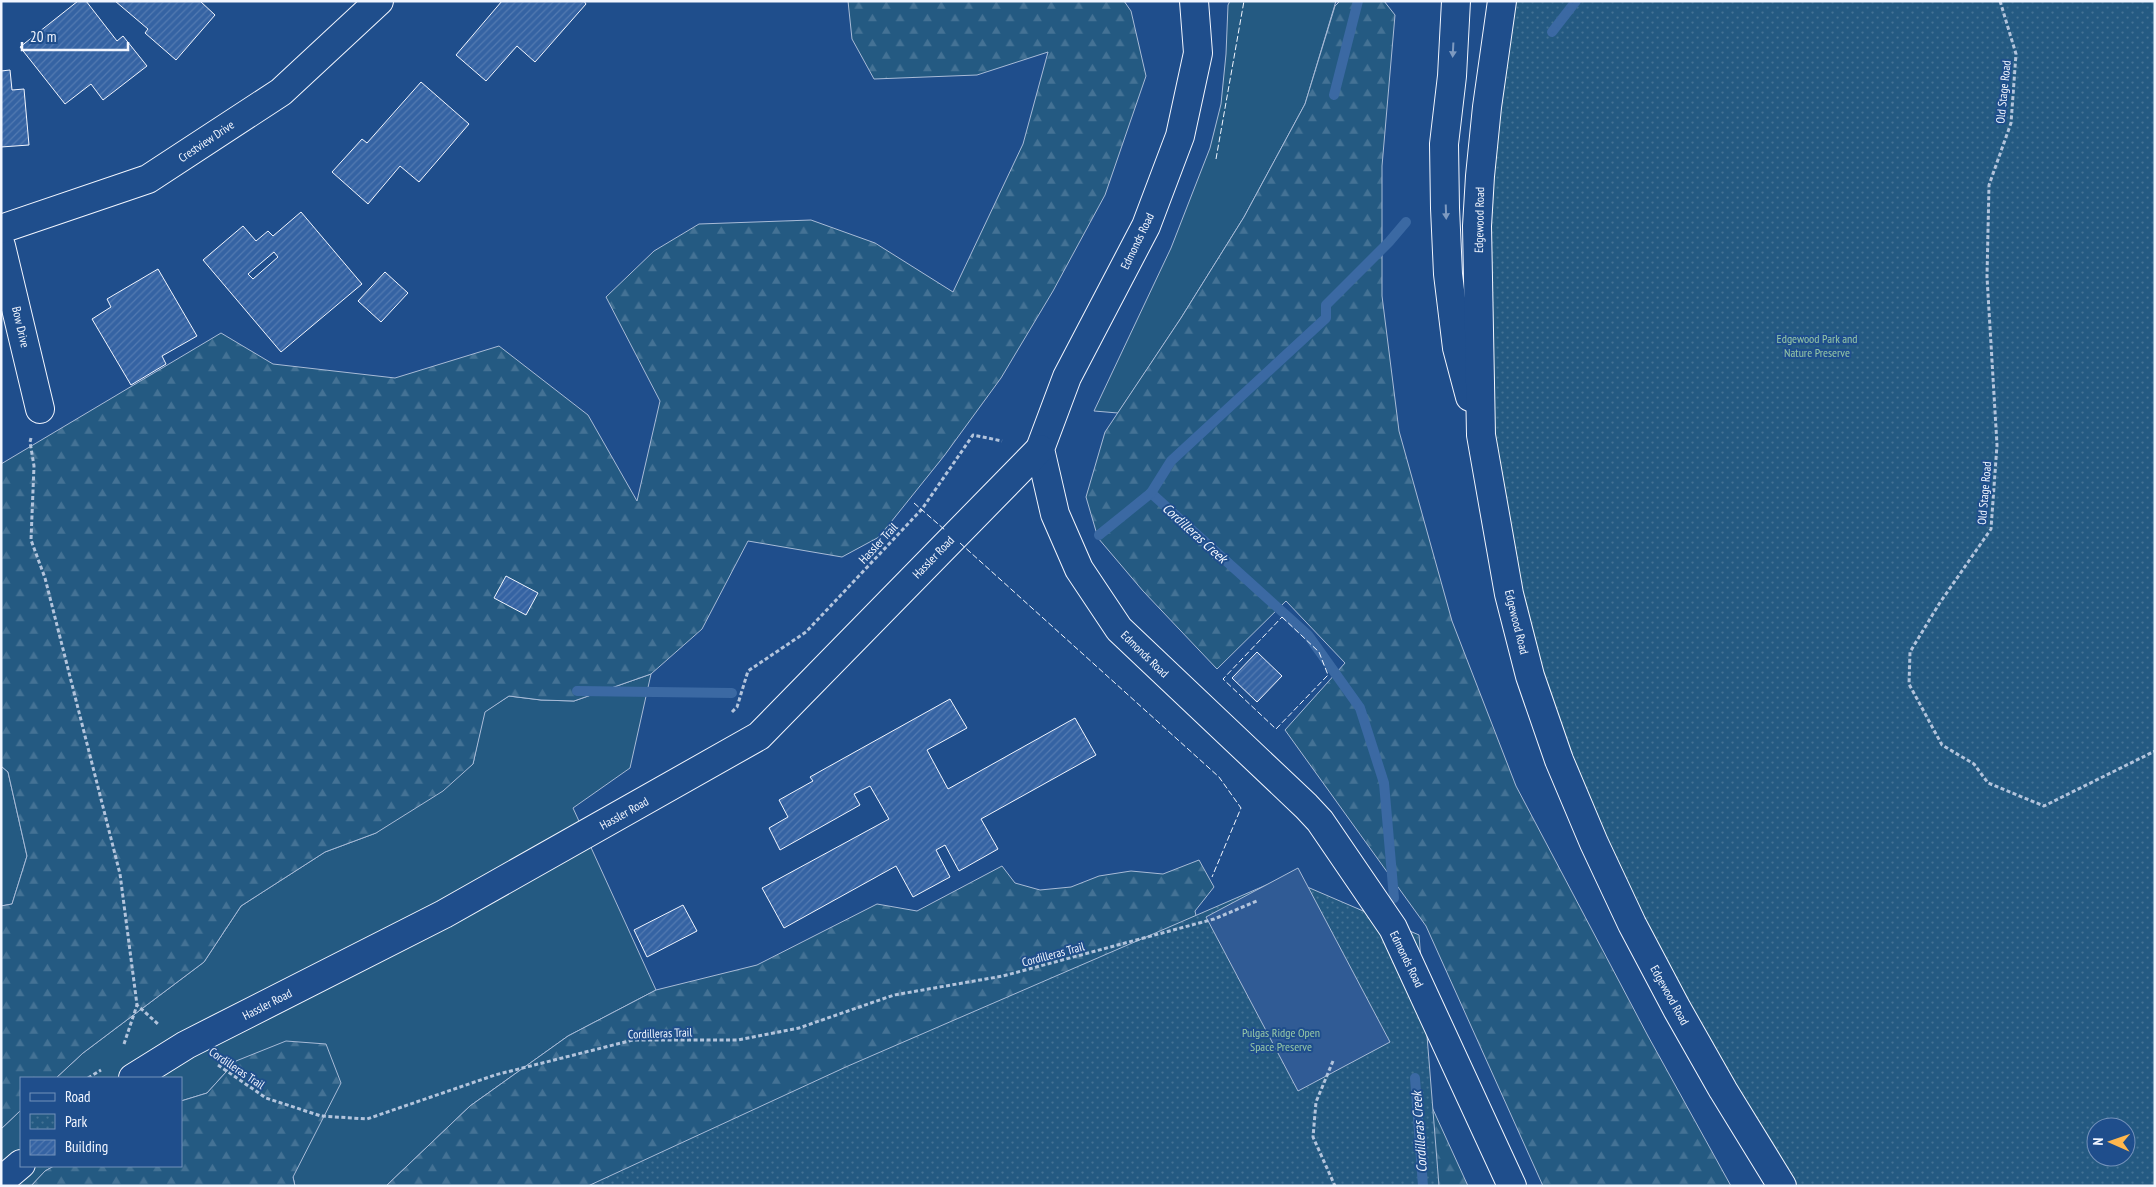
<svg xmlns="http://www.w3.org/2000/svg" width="2156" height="1187" font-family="'PT Sans Narrow',sans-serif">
  <defs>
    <pattern id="forest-firs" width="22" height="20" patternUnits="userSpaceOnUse" patternTransform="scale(1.25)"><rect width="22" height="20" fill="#245a82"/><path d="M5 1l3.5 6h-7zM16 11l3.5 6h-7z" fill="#447295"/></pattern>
    <pattern id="park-dots" width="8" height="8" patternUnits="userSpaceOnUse" patternTransform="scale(1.25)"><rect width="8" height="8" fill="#245a82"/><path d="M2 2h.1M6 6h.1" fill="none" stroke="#447295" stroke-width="1.8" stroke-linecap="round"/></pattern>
    <pattern id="building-hatch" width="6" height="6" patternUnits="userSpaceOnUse" patternTransform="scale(1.25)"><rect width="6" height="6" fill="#3563a3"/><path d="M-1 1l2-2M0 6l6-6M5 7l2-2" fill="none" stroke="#537ab1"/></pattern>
  </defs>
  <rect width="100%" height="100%" fill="#1f4e8c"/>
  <g fill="#245a82" stroke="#a8bbd7">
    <path d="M1230,1H1336L1305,104L1244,217L1181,318L1118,413L1094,411L1171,248L1210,148L1221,104L1226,54L1228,5Z"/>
    <path d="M651,674L630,768L573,808L656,990L568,1036L470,1106L386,1186H295L293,1177L236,1061L207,1093L181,1101V1078H56L83,1053L204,962L241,906L325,852L376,833L473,764L484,712L509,696L541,700L574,701Z"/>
    <path d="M1,766L8,772L27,856L12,904L1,906Z"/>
    <path d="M21,1110V1166H54L45,1171L31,1186H1V1129Z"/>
  </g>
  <g fill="url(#forest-firs)" stroke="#a8bbd7">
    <path d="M848,1H1124L1131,11L1146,76L1105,195L1053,291L1001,378L944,456L879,537L842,557L748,541L702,629L651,674L574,701L541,700L509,696L485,712L473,764L443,791L376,833L325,852L241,906L204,962L83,1053L56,1078H21V1110L1,1129V906L12,904L27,856L8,772L1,766V464L221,333L273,364L395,378L499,346L588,415L637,501L660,401L606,297L654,251L699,224L811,220L875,243L953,292L1023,144L1048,52L977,75L874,79L852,39Z"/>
    <path d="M1340,1H1384L1395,15L1382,166V296L1399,431L1452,621L1516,786L1648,1036L1731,1186H1543L1426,926L1285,730L1345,663L1286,601L1217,669L1143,591L1098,538L1086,497L1105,432L1181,318L1244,217L1305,104L1335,6Z"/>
    <path d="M1199,860L1214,887L1195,911L1199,930L1410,1059L1468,1186H386L470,1106L568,1036L656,990L757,965L877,904L917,911L1002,866L1015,883L1040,890L1071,887L1099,876L1131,871L1163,874Z"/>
    <path d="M286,1041L326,1044L341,1083L293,1177L295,1186H31L45,1171L54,1166H181V1101L207,1093L236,1061Z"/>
  </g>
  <g fill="url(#park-dots)" stroke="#a8bbd7" fill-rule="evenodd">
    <path d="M1502,1H2155V1186H1782L1594,843L1495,514L1487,107ZM2096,1127H2126V1157H2096Z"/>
    <path d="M1294,873L1298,883L1419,935L1439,1186H588L848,1066Z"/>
  </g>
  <path fill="#305b95" stroke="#a8bbd7" d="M1298,868L1390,1042L1298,1091L1206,917Z"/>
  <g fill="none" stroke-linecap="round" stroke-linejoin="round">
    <g stroke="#3b69a3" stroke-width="10">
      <path d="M1552,32L1576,1"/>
      <path d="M1334,95L1358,1"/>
      <path d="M1151,493L1308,635L1360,708L1384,783L1394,898"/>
      <path d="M1099,535L1151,493L1171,461L1326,318V305L1389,242L1406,222"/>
      <path d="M577,691L732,693"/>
      <path d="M1415,1078L1423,1186"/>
    </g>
  </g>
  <g fill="url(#building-hatch)" stroke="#f2f6ff" fill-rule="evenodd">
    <path d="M78,1H86L117,41L123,36L147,66L103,100L91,84L65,104L20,47Z"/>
    <path d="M115,1H200L215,15L176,60L145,33L148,29Z"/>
    <path d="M502,1H584L586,4L535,62L517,46L486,81L456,55Z"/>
    <path d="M10,70L12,90L24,89L29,145L1,147V71Z"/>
    <path d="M421,82L469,124L419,182L400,166L368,204L332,172L362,139L367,143Z"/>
    <path d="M301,212L362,284L281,352L203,260L243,226L256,241L268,231L273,236ZM274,252L278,257L253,279L248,274Z"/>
    <path d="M158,269L197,336L162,356L166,364L131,385L92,319L111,307L107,299Z"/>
    <path d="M385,272L408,293L381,322L358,301Z"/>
    <path d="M506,576L538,593L526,615L494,598Z"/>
    <path d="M1257,652L1282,676L1257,702L1232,678Z"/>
    <path d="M950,699L967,728L927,750L948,789L1075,718L1096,755L981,819L998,849L959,871L945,845L936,850L950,877L913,897L896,866L784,928L762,888L889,819L870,786L854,794L860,805L780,850L769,828L788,817L779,800L813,781L810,777Z"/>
    <path d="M683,905L697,931L647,957L634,930Z"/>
  </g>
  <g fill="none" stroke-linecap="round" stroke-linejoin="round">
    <defs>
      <g id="street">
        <path d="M1194,1L1198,53L1180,136L1146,226L1067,377L1040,449L1055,514L1079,569L1119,629L1306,806L1320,821L1393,928L1512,1186"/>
        <path d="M1,246L40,409"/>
        <path d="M133,1078L186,1045L444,914L759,736L1040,449"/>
        <path d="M1,1181L21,1164"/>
      </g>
      <g id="secondary">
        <path d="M1456,1L1452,76L1444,144L1445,208L1448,274L1457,348L1470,397"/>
        <path d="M1502,1L1487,107L1480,176L1477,226L1481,435L1509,594L1530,676L1559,760L1594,843L1632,924L1677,1009L1723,1090L1782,1186"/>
        <path d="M1,229L148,179L281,92L379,1"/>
      </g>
    </defs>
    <use href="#street" stroke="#f2f6ff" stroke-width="30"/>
    <use href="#secondary" stroke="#f2f6ff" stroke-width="30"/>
    <g stroke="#b3c4dc" stroke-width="3" stroke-dasharray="4 2.5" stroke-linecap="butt">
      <path d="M2000,1L2016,54L2011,123L1989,185L1987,277L1997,445L1991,529L1939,604L1910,652L1909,684L1942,745L1974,764L1988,783L2044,806L2155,751"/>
      <path d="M31,438L30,442L34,466L31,540L45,578L120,874L137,1005L158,1024"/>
      <path d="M732,712L737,707L748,671L806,632L922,509L973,435L1002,441"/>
      <path d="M124,1044L137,1005"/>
      <path d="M1333,1061L1316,1102L1313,1137L1335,1186"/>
      <path d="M218,1065L266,1098L321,1116L367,1119L495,1075L633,1040H738L799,1028L894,995L1003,976L1214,919L1257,901"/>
      <path d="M88,1078L101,1070"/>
    </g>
    <use href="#street" stroke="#1f4e8c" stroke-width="28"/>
    <use href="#secondary" stroke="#1f4e8c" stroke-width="28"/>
    <g stroke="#f2f6ff" stroke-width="1" stroke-dasharray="6 2.5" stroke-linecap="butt">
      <path d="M1216,159L1244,1"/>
      <path d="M914,503L945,530"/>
      <path d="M960,543L1219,777L1241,808L1212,877"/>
      <path d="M1282,617L1319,652L1328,675L1276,729L1223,679Z"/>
    </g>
  </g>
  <defs><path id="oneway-solid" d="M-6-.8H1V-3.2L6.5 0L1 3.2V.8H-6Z" transform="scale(1.25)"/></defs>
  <g fill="#7e9ac0">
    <use href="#oneway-solid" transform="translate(1453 50) rotate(93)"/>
    <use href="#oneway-solid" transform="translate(1446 212) rotate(88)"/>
  </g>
  <g text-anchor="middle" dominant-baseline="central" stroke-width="4" stroke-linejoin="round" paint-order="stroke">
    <g font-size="12" fill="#f2f6ff" stroke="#1f4e8c">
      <text transform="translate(2003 92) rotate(-84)">Old Stage Road</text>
      <text transform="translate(206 141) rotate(-34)">Crestview Drive</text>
      <text transform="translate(1479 220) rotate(-89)">Edgewood Road</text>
      <text transform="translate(1137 241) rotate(-64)">Edmonds Road</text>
      <text transform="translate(21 327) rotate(77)">Bow Drive</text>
      <text transform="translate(1984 493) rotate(-85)">Old Stage Road</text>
      <text transform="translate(878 543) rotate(-47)">Hassler Trail</text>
      <text transform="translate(933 557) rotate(-46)">Hassler Road</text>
      <text transform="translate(1517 622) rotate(76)">Edgewood Road</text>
      <text transform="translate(1145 654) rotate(44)">Edmonds Road</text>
      <text transform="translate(624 813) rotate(-29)">Hassler Road</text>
      <text transform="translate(1053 954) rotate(-15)">Cordilleras Trail</text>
      <text transform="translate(1407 959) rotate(64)">Edmonds Road</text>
      <text transform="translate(1670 995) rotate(61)">Edgewood Road</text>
      <text transform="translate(267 1004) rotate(-27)">Hassler Road</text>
      <text transform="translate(660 1033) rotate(-2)">Cordilleras Trail</text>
      <text transform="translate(237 1068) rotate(34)">Cordilleras Trail</text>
    </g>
    <g font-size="12" fill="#97c8a6" stroke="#1f4e8c">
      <text x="1817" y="338">Edgewood Park and<tspan x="1817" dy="14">Nature Preserve</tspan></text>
      <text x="1281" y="1032">Pulgas Ridge Open<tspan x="1281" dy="14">Space Preserve</tspan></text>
    </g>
    <g font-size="14" font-style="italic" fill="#f2f6ff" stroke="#1f4e8c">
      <text transform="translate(1195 533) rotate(42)">Cordilleras Creek</text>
      <text transform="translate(1419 1132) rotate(-94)">Cordilleras Creek</text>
    </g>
  </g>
  <rect width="2156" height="1187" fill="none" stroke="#f2f6ff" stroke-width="5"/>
  <rect x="20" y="1077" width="162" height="90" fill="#1f4e8c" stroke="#7391ba"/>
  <rect x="30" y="1093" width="25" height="8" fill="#1f4e8c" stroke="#7391ba"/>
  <text x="65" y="1102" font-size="15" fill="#f2f6ff">Road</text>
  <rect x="30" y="1114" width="25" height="15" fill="url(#park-dots)" stroke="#7391ba"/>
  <text x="65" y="1127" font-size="15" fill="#f2f6ff">Park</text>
  <rect x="30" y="1140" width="25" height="15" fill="url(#building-hatch)" stroke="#7391ba"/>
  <text x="65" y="1152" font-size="15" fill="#f2f6ff">Building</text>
  <g transform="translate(2111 1142) rotate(272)"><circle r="24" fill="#1f4e8c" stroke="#7391ba"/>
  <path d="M0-4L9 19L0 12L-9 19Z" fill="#ffb74d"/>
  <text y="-8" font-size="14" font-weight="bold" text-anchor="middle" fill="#f2f6ff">N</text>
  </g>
  <path d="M22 42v8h106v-8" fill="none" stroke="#f2f6ff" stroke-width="2.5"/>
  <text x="30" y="42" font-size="15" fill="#f2f6ff" stroke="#1f4e8c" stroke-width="4" paint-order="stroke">20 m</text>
</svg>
